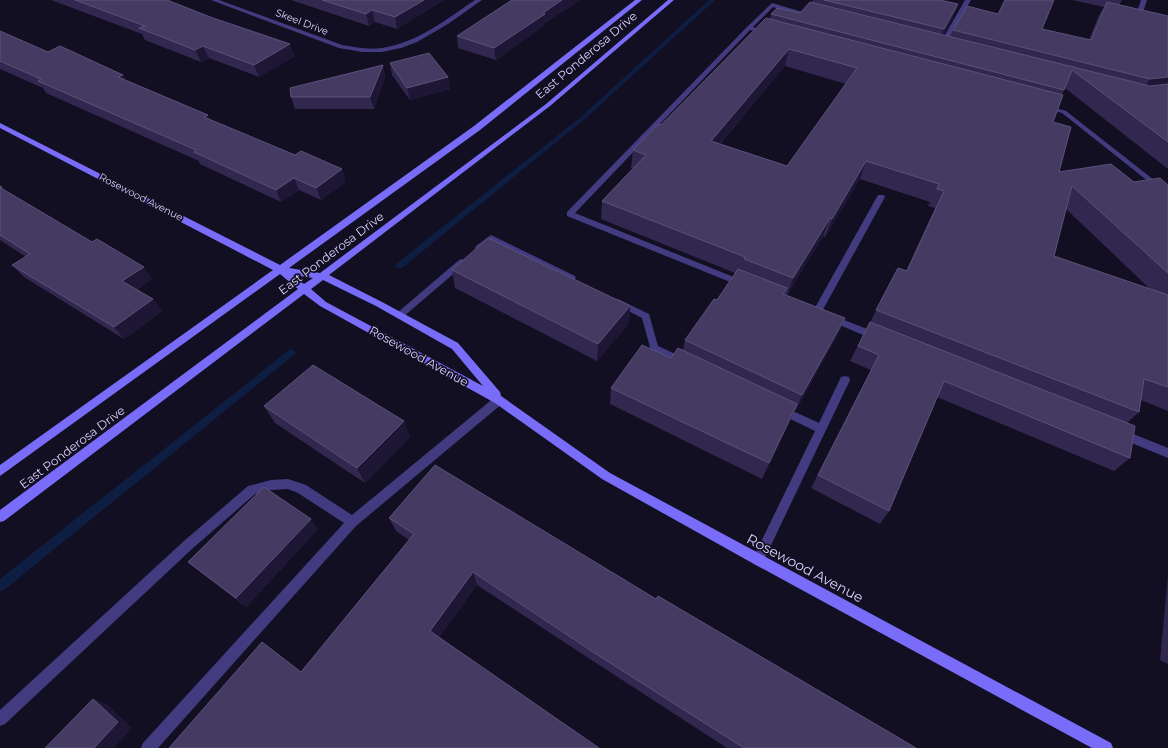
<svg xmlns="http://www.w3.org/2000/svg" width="1168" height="748" font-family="Montserrat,sans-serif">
  <rect width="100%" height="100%" fill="#130f22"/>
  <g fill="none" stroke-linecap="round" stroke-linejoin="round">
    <g fill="#0e1e42" fill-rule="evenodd">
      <path d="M709,0H715L586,118L402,268H396L395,266L396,264L582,116Z"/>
      <path d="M292,349L296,352L295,354L4,590L0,591V579L289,350Z"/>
    </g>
    <g fill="#423b7f" fill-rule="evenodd">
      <path d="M965,0H971L944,47L939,48L938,47Z"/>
      <path d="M1141,0H1147L1142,15L1139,17L1136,15Z"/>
      <path d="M772,3L816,16L813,18L773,7L753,27L757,29V31L750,30L575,213L746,282L747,284L746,286H740L567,216V212L747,27Z"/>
      <path d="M1045,105L1066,111L1168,191V197L1062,113L1043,108V106Z"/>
      <path d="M878,195H884L885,197L820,315H814L812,313Z"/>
      <path d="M491,235L575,276L576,278L572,281L569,280L492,242L482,250H476L475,248L476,246Z"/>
      <path d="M462,259L466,262L465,264L403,317H397L395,315L397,313L459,260Z"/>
      <path d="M618,299L649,314L658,346L686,359L688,362L686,365H680L651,351L642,318L615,304L613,302Z"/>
      <path d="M831,315L880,334L882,337L877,341L828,320L826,318L828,316Z"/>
      <path d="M845,376L849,377L850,380L762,564L758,566L754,564L752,560L754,556L815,431L776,412L775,409L776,406L780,405L819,423L841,377Z"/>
      <path d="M499,396L503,397L504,400L503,403L356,526L158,748H141L143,743L344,523L298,493L288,489L271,490L255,494L192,549L5,724L0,726V710L184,541L248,486L271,480L288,479L306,485L352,515L495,397Z"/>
      <path d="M1121,429L1168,448V458L1117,437L1116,434L1117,431Z"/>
    </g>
    <path fill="#423b7f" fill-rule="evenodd" d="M211,0H219L342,45C355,47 369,50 382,48C417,43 447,19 475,0H482L448,24L417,42L401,48L382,52H362L339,48Z"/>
    <path fill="#786cf9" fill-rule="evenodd" d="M635,0H642L480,130L289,268L320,273L546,104L668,0H674L550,106L329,275L382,302L458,343L500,392L501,396L610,473L1111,743L1113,748H1092L754,564L602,479L495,403L320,306L304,294L4,521L0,522V510L298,289L280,274L0,476V465L273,270L0,128V123L280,265L474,126ZM293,275L313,278L304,284ZM323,280L376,306L452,349L483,386L326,302L311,289Z"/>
  </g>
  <g fill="#32284f" fill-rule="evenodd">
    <path d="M51,0H167L295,56L259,77L209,58L201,62L145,40L142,34Z"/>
    <path d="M291,0H444L397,29L375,22L369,26Z"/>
    <path d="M512,0H580L545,23V25L496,60L458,48L457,36Z"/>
    <path d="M813,0H940L958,4L952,19L943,35L950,37L953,30L1042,29L1089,40L1098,17L1104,7L1072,0H1122L1119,5L1168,16V169L1065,88L1062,94L1053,122L1059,172L1134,182L1168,185V411L1141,400L1139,412L1127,423L1130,458L1114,471L937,397L889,511L880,524L811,488L871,370L850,361L898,268L906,271L935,208L928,206L930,202L860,179L825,237L823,236L787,295L785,294V295L845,318L838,334L796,410H795L762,479L610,404L611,388L671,358L683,350L685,340L717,300L735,273L601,219L602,201L633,168H631L633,150L661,125L770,19L771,14L800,13L812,2ZM785,66L846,84L787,166L720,144ZM1066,209L1104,245L1151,290L1054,256Z"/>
    <path d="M0,31L48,52L123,75L126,81L346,182L321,200L299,190L281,202L200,164L199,161L46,93L43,88L0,69Z"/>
    <path d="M390,63L448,77L450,89L410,100L392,75Z"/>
    <path d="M383,65L385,77L374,109H295L291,97Z"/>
    <path d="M0,186L4,190L152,279L137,290L153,299L162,311L124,339L24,277L12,265L26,257L0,240Z"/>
    <path d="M452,270L630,306L629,323L597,361L455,288Z"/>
    <path d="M264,406L410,437L365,483L275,423Z"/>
    <path d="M389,518L656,599L916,748H727L593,661L477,585L439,637L301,672L409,540L396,531Z"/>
    <path d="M318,529L246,607L199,571L188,562Z"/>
    <path d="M1168,576V664L1160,660Z"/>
  </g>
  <g fill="#1e1635">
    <path d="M424,0H444L397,29L395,17Z"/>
    <path d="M562,0H580L545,23V25L496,60L494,48L543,13Z"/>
    <path d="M958,4L952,19L937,44L944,29Z"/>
    <path d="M372,10L375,22L369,26L366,14Z"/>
    <path d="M290,44L295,56L259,77L254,65Z"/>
    <path d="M203,46L209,58L201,62L195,50Z"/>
    <path d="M789,49L785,66L708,158L711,141Z"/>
    <path d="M383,65L385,77L374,109L370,97Z"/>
    <path d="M123,75L130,87L118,77Z"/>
    <path d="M448,77L450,89L410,100L407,88Z"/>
    <path d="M1168,77V92L1139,95L1150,79Z"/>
    <path d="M208,115L214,127L204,117Z"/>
    <path d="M866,161L860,179L825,237L832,219Z"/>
    <path d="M342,169L346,182L321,200L316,188Z"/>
    <path d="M294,178L299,190L281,202L276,190Z"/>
    <path d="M830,218L823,236L787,295L793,278Z"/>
    <path d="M144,267L152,279L131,294L122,281Z"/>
    <path d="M153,299L162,311L124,339L114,327Z"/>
    <path d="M630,306L629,323L597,361L598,344Z"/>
    <path d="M845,318L838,334L796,410L802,395Z"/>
    <path d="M797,404L790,420L762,479L769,463Z"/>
    <path d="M404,421L410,437L365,483L357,468Z"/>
    <path d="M311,519L318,529L246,607L236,598Z"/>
    <path d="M473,572L477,585L436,641L430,631Z"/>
    <path d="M93,699L108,705L132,728L114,748H94Z"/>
  </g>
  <g fill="#443a62" stroke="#5b527a" fill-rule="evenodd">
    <path d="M75,0H167L213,18L290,44L254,65L203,46L195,50L139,28L145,26Z"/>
    <path d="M322,0H424L395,17L372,10L366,14Z"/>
    <path d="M512,0H562L543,13L545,14L494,48L457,36Z"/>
    <path d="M824,0H940L958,4L944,29Z"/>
    <path d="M1005,0H1054L1042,29L1091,40L1107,2L1168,16V77L1150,79L953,30L967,6L998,14Z"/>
    <path d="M810,2L1150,86L1168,84V142L1072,70L1064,90L771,14L777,8L800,13Z"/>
    <path d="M766,18L1063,95L1053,122L1071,127L1059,172L1111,164L1134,182L1160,178L1168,185V273L1072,186L1054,256L1168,295V387L1144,379L1139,412L876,310L898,268L907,271L944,191L937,189L939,184L866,161L832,219L830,218L793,278L744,259L745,257L602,201L646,155L633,150L658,124L661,125ZM789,49L857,68L787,166L711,141Z"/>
    <path d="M0,31L48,52L60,46L123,75L118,77L208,115L204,117L295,155L301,151L342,169L316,188L294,178L276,190L194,152L196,150L38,81L41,79L0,61Z"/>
    <path d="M429,53L448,77L407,88L390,63Z"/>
    <path d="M383,65L370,97H291L290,88Z"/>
    <path d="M0,186L2,187L1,188L92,242L97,239L144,267L122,281L153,299L114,327L12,265L30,254L0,235Z"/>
    <path d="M488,238L630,306L598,344L452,270Z"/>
    <path d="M738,269L787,288L783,294L845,318L802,395L685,340L714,299L717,300Z"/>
    <path d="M870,322L1135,426L1130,458L944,381L889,511L818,475L879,355L858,346Z"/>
    <path d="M642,345L671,358L678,348L797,404L769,463L611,388Z"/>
    <path d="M313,365L404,421L357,468L264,406Z"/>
    <path d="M435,465L656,599L658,596L916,748H744L593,652L473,572L430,631L599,748H169L262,642L301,672L414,534L389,518Z"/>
    <path d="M264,487L311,519L236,598L188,562Z"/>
    <path d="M93,699L118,722L94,748H45Z"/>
  </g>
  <g text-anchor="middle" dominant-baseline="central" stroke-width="3.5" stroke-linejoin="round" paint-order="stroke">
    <g font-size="10" fill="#d9d1fd" stroke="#130f22">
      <text transform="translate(302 22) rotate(21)">Skeel Drive</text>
      <text transform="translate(141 197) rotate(27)">Rosewood Avenue</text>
    </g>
    <g font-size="12" fill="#d9d1fd" stroke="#130f22">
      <text transform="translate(586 55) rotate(-40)">East Ponderosa Drive</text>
      <text transform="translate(331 253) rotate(-37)">East Ponderosa Drive</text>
      <text transform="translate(419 356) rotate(29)">Rosewood Avenue</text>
      <text transform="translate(72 447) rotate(-37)">East Ponderosa Drive</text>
    </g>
    <g font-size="14" fill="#d9d1fd" stroke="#130f22">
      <text transform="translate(805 568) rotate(28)">Rosewood Avenue</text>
    </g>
  </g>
</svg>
